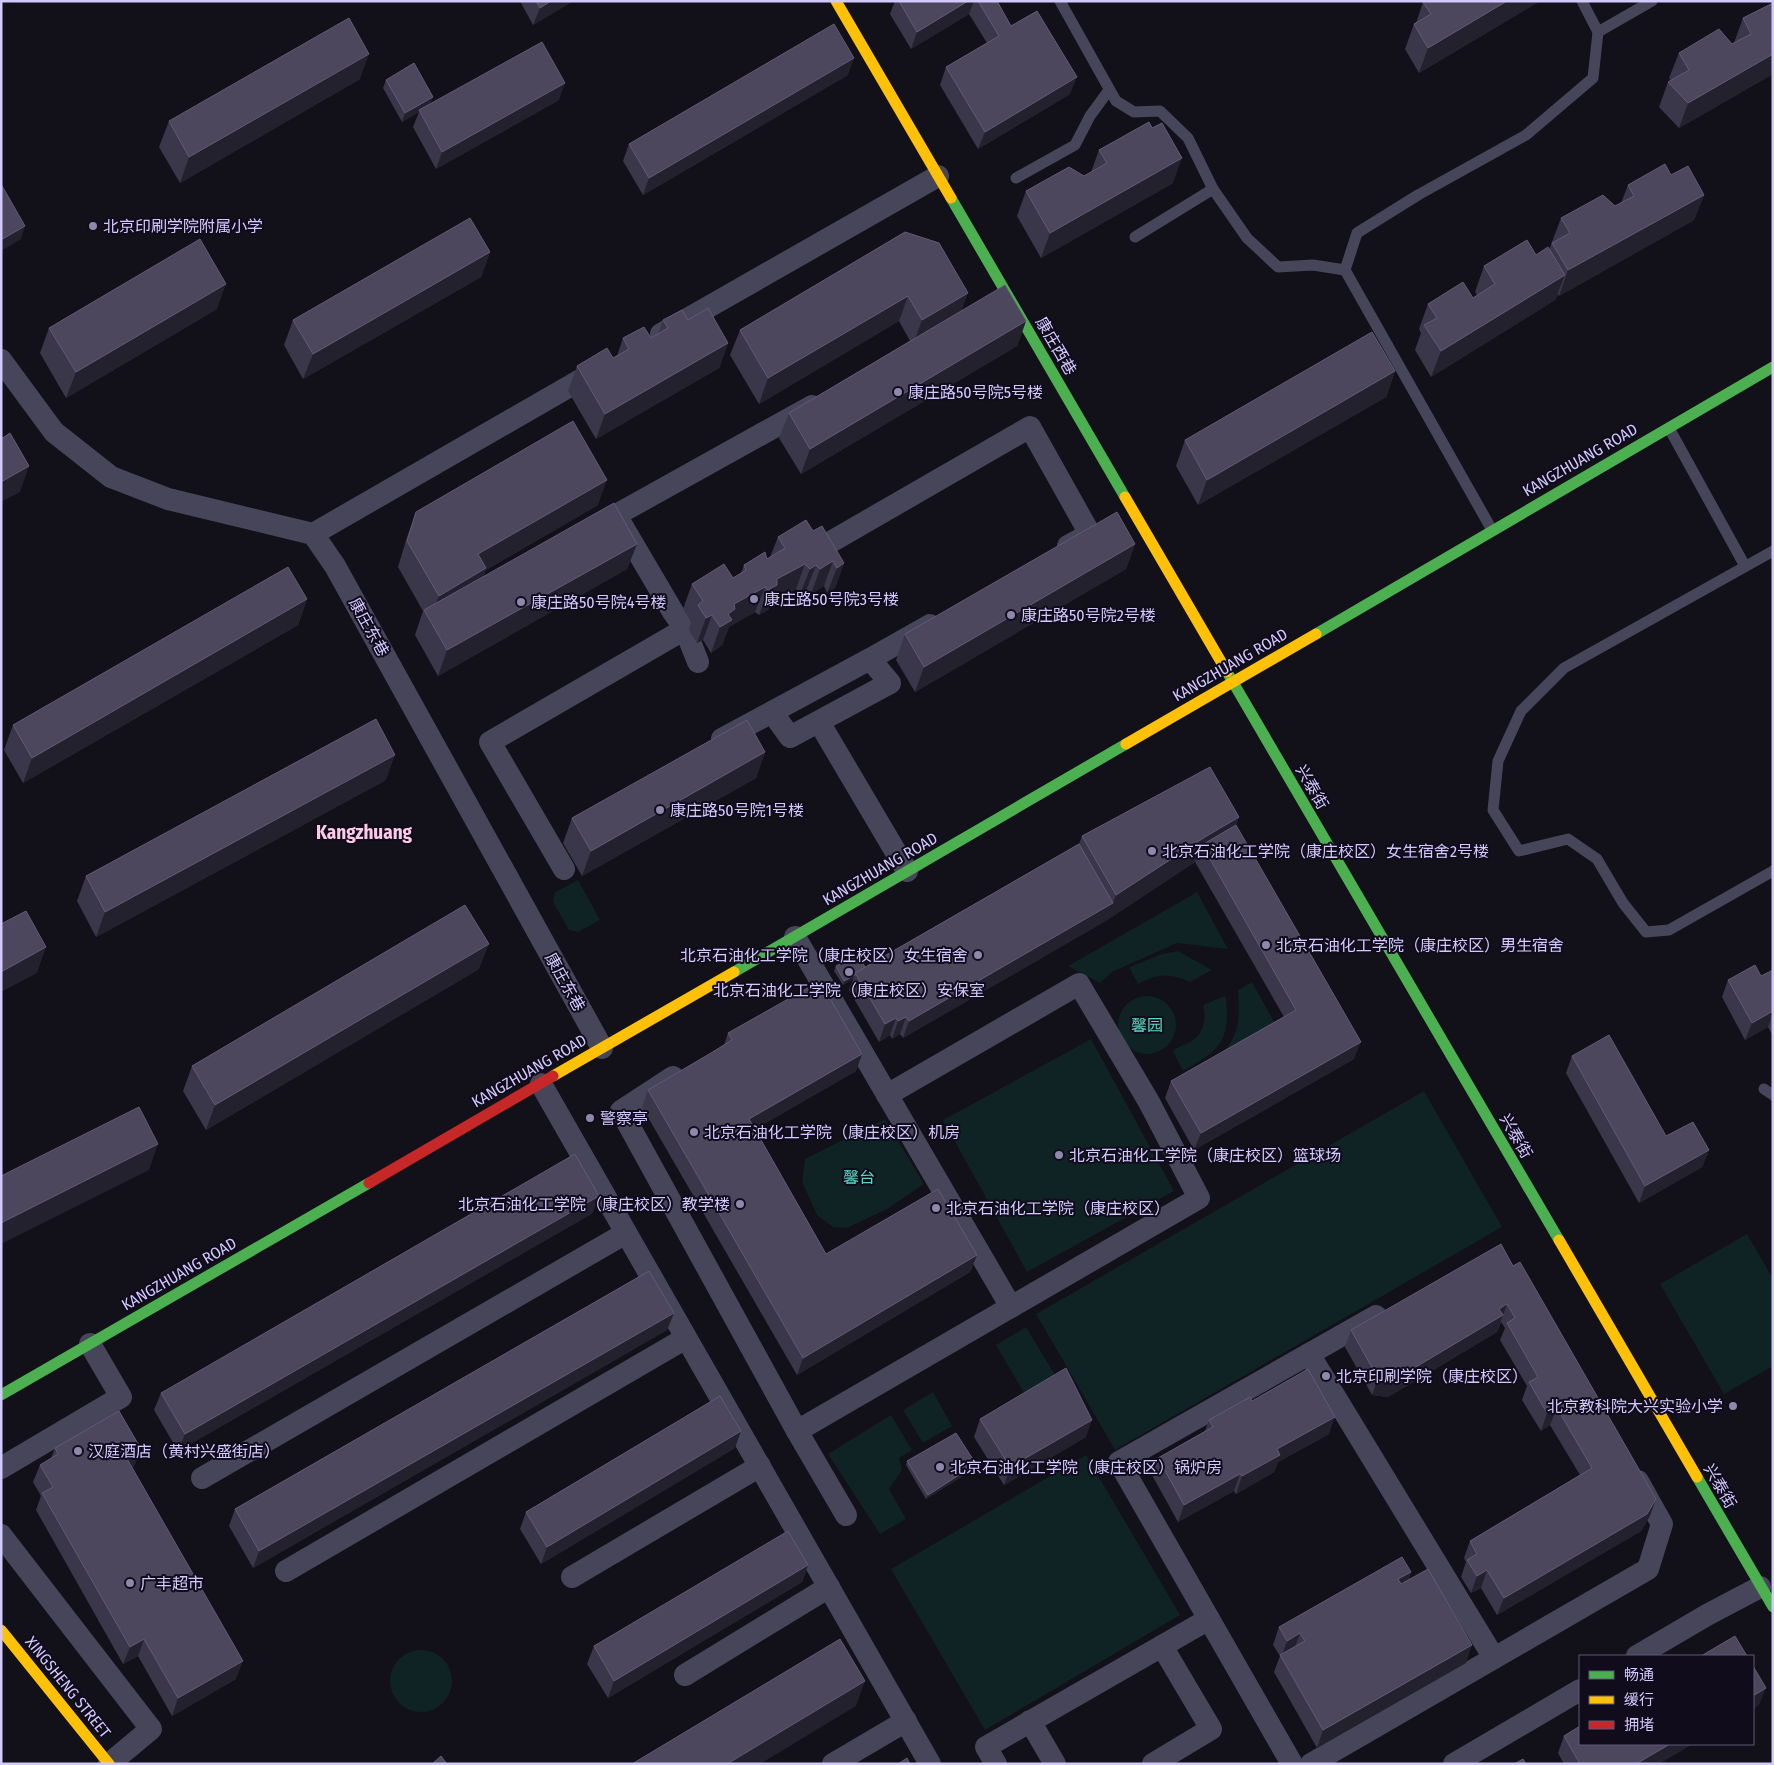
<svg xmlns="http://www.w3.org/2000/svg" width="1774" height="1765" font-family="'Fira Sans Condensed','Noto Sans SC',sans-serif">
  <rect width="100%" height="100%" fill="#121018"/>
  <g fill="#0f2224">
    <path d="M578,880L600,920L578,932L569,930L553,902L555,892Z"/>
    <path d="M1197,892L1228,949L1177,943L1112,972L1100,983L1068,966Z"/>
    <path d="M1178,951L1212,970L1190,982C1168,973 1160,973 1138,984L1129,967L1162,954Z"/>
    <path d="M1252,982L1278,1029L1216,1063C1239,1033 1240,1027 1238,990Z"/>
    <circle cx="1147" cy="1025" r="29"/>
    <path d="M1224,996L1226,998C1231,1041 1219,1051 1183,1071L1173,1051C1179,1046 1188,1044 1194,1039C1205,1031 1206,1017 1203,1005Z"/>
    <path d="M1091,1039L1174,1191L1027,1272L943,1120Z"/>
    <path d="M1424,1091L1502,1227L1115,1450L1036,1314Z"/>
    <path d="M885,1119L924,1184L887,1209L847,1228L833,1227L817,1215L802,1182L805,1159Z"/>
    <path d="M1747,1234L1773,1279V1366L1724,1394L1660,1284Z"/>
    <path d="M1026,1327L1055,1375L1024,1393L996,1345Z"/>
    <path d="M933,1392L952,1426L923,1443L903,1410Z"/>
    <path d="M891,1415L912,1450L899,1458L902,1470L889,1489L906,1519L880,1534L828,1454Z"/>
    <path d="M1086,1455L1180,1615L985,1730L891,1569Z"/>
    <circle cx="421" cy="1681" r="31"/>
  </g>
  <g fill="none" stroke-linecap="round" stroke-linejoin="round">
    <g stroke="#474559" stroke-width="11">
      <path d="M1060,1L1116,101L1134,112L1160,111L1188,138L1213,189L1247,238L1278,267L1313,265L1345,270"/>
      <path d="M1598,32L1652,1"/>
      <path d="M1016,178L1075,145L1090,116L1109,90"/>
      <path d="M1135,237L1213,189"/>
      <path d="M1669,428L1745,566"/>
      <path d="M1492,530L1345,270L1357,233L1418,195L1526,135L1593,78L1598,32L1582,1"/>
      <path d="M1773,551L1564,668L1521,711L1498,761L1493,810L1519,851L1568,839L1597,859L1623,903L1646,932L1669,930L1773,871"/>
      <path d="M1764,1089L1773,1095"/>
    </g>
    <g stroke="#474559" stroke-width="22">
      <path d="M661,334L938,176"/>
      <path d="M1,360L54,432L111,477L168,499L313,534L335,566L602,1048"/>
      <path d="M313,534L596,371"/>
      <path d="M822,547L1030,427L1090,534L1068,546"/>
      <path d="M870,659L772,712L790,737L890,683L870,659L930,625"/>
      <path d="M698,662L685,629L673,612L616,515L812,406"/>
      <path d="M819,722L907,871"/>
      <path d="M722,739L772,712"/>
      <path d="M564,869L490,742L685,629"/>
      <path d="M795,937L1011,1307"/>
      <path d="M673,1077L621,1111L797,1431L846,1515"/>
      <path d="M541,1084L930,1764"/>
      <path d="M1309,1354L1494,1658"/>
      <path d="M797,1431L1199,1198L1149,1102L1079,984L887,1095"/>
      <path d="M1,1468L121,1397L90,1344"/>
      <path d="M202,1478L626,1233"/>
      <path d="M1,1535L151,1729L109,1764"/>
      <path d="M286,1571L686,1338"/>
      <path d="M572,1577L760,1466"/>
      <path d="M1637,1656L1707,1615L1760,1587"/>
      <path d="M685,1675L829,1587"/>
      <path d="M1030,1721L1055,1764"/>
      <path d="M833,1764L906,1721"/>
      <path d="M996,1764L986,1747L1209,1619"/>
      <path d="M1153,1764L1211,1729L1162,1646"/>
      <path d="M1292,1764L1119,1462L1376,1316"/>
      <path d="M1311,1764L1648,1569L1662,1524L1638,1481"/>
      <path d="M1454,1764L1580,1690"/>
    </g>
    <g stroke="#4caf50" stroke-width="11">
      <path d="M951,198L1125,497"/>
      <path d="M1316,634L1773,367"/>
      <path d="M1227,672L1559,1240"/>
      <path d="M734,972L1126,744"/>
      <path d="M1,1395L369,1183"/>
      <path d="M1697,1477L1773,1607"/>
    </g>
    <g stroke="#ffc107" stroke-width="11">
      <path d="M836,1L951,198"/>
      <path d="M1125,497L1227,672"/>
      <path d="M1126,744L1316,634"/>
      <path d="M553,1076L734,972"/>
      <path d="M1559,1240L1697,1477"/>
      <path d="M1,1630L109,1764"/>
    </g>
    <path stroke="#c62828" stroke-width="11" d="M369,1183L553,1076"/>
  </g>
  <g fill="#3b374a">
    <path d="M520,1H573L533,25Z"/>
    <path d="M895,1H997L1011,26L1070,94L978,149L940,85L946,67L987,43L969,14L911,49L890,14Z"/>
    <path d="M1424,1H1540L1419,73L1405,49L1414,24L1416,23L1423,2Z"/>
    <path d="M1773,3V74L1679,128L1659,107L1668,82L1671,81L1669,78L1679,53L1734,43L1743,18Z"/>
    <path d="M848,75L643,195L623,161L629,144Z"/>
    <path d="M360,79L180,183L159,147L169,121Z"/>
    <path d="M386,80L431,104L559,100L436,169L413,127L419,112L402,122L383,88Z"/>
    <path d="M1152,128L1173,183L1041,258L1017,216L1026,191L1084,176L1091,172L1099,150Z"/>
    <path d="M1671,175L1704,195L1694,220L1559,296L1558,294L1555,300L1431,377L1415,350L1421,333L1419,329L1428,304L1473,298L1477,295L1475,292L1484,266L1536,255L1549,250L1561,218L1615,206L1621,203L1628,185Z"/>
    <path d="M939,243L962,310L1026,321L1017,346L801,474L779,438L789,413L910,341L899,321L759,404L730,355L740,330Z"/>
    <path d="M490,252L481,277L303,379L284,345L293,320Z"/>
    <path d="M217,309L66,398L40,353L49,328Z"/>
    <path d="M663,320H688L728,343L719,368L596,439L568,391L577,366L613,358L617,356L623,338H651L658,334Z"/>
    <path d="M1395,371L1386,397L1198,505L1176,466L1185,440Z"/>
    <path d="M598,505L486,570L483,576L637,544L627,569L438,676L415,635L423,611L398,567L407,537L416,512Z"/>
    <path d="M813,531L844,563L835,588L827,593L824,586L811,594L806,591L800,594L796,589L770,603L768,610L759,615L755,612L729,627L722,645L711,653L703,640L697,643L689,630L691,622L683,609L692,584L733,578L741,573L744,565L767,559L770,557L778,537Z"/>
    <path d="M1135,544L1126,569L915,692L896,660L905,634Z"/>
    <path d="M307,599L298,625L23,783L4,750L13,725Z"/>
    <path d="M765,752L756,778L582,876L563,843L572,818Z"/>
    <path d="M386,780L96,937L77,901L86,876Z"/>
    <path d="M1239,817L1236,825L1354,1059L1194,1150L1165,1098L1171,1081L1284,1017L1195,862L1107,920L903,1038L900,1034L892,1039L890,1035L879,1042L849,990L853,979L843,985L834,971L836,966L865,967L1079,844L1082,836Z"/>
    <path d="M479,969L206,1130L183,1091L192,1066Z"/>
    <path d="M1773,970V1036L1768,1027L1745,1040L1722,997L1728,980L1761,976Z"/>
    <path d="M728,1033L862,1054L856,1071L755,1129L826,1254L977,1255L970,1272L797,1375L642,1107L648,1090L711,1053L724,1045Z"/>
    <path d="M1572,1056L1666,1136L1709,1150L1702,1167L1639,1203L1566,1073Z"/>
    <path d="M593,1213L178,1451L154,1410L161,1393Z"/>
    <path d="M1501,1244L1650,1516L1641,1531L1497,1615L1481,1588L1471,1593L1461,1577L1466,1562L1464,1558L1470,1541L1580,1475L1550,1425L1541,1431L1522,1400L1527,1386L1500,1340L1505,1328L1501,1322L1497,1332L1388,1397L1372,1395L1345,1347L1351,1330Z"/>
    <path d="M674,1313L667,1330L253,1568L229,1526L235,1509Z"/>
    <path d="M1252,1401L1329,1434L1278,1462L1274,1472L1236,1494L1234,1491L1178,1522L1152,1475L1158,1458L1205,1431L1209,1420Z"/>
    <path d="M980,1419L1086,1437L1004,1485L974,1437Z"/>
    <path d="M55,1448L141,1449L134,1466L132,1467L236,1679L172,1716L138,1656L123,1664L36,1510L41,1496L33,1482L40,1465L51,1458Z"/>
    <path d="M735,1448L541,1564L520,1529L526,1512Z"/>
    <path d="M907,1461L976,1464L974,1469L926,1499L906,1465Z"/>
    <path d="M808,1565L802,1582L608,1698L587,1664L594,1646Z"/>
    <path d="M1411,1572L1408,1581L1466,1663L1317,1748L1274,1672L1280,1656L1273,1645L1279,1627Z"/>
    <path d="M1564,1736L1659,1764H1564L1558,1753Z"/>
  </g>
  <g fill="#24212e">
    <path d="M551,1H573L533,25L540,8Z"/>
    <path d="M968,1H974L969,14L911,49L917,32Z"/>
    <path d="M1507,1H1540L1419,73L1428,48Z"/>
    <path d="M369,54L360,79L180,183L189,157Z"/>
    <path d="M1773,54V74L1679,128L1688,103Z"/>
    <path d="M854,58L848,75L643,195L649,178Z"/>
    <path d="M1077,77L1070,94L978,149L985,132Z"/>
    <path d="M565,83L559,100L436,169L442,152Z"/>
    <path d="M433,97L430,105L419,110V112L402,122L405,113Z"/>
    <path d="M1182,158L1173,183L1041,258L1050,233Z"/>
    <path d="M1704,195L1694,220L1559,296L1568,270Z"/>
    <path d="M25,226L21,239L1,251V240Z"/>
    <path d="M490,252L481,277L303,379L313,354Z"/>
    <path d="M1565,275L1555,300L1431,377L1441,351Z"/>
    <path d="M226,284L217,309L66,398L76,372Z"/>
    <path d="M968,293L959,318L913,345L922,320Z"/>
    <path d="M908,296L899,321L759,404L768,378Z"/>
    <path d="M1026,321L1017,346L801,474L810,449Z"/>
    <path d="M728,343L719,368L596,439L605,414Z"/>
    <path d="M1395,371L1386,397L1198,505L1207,480Z"/>
    <path d="M29,466L20,492L1,502V482Z"/>
    <path d="M607,480L598,505L486,570L477,593L429,621L439,596L478,554Z"/>
    <path d="M637,544L627,569L438,676L447,650Z"/>
    <path d="M1135,544L1126,569L915,692L924,667Z"/>
    <path d="M833,561L824,586L811,594L820,569Z"/>
    <path d="M844,563L835,588L827,593L837,568Z"/>
    <path d="M805,564L796,589L770,603L768,610L759,615L768,590L777,579Z"/>
    <path d="M816,565L806,591L800,594L810,569Z"/>
    <path d="M765,587L755,612L729,627L722,645L711,653L720,627L734,604Z"/>
    <path d="M307,599L298,625L23,783L32,758Z"/>
    <path d="M712,615L703,640L697,643L706,618Z"/>
    <path d="M765,752L756,778L582,876L591,851Z"/>
    <path d="M395,755L386,780L96,937L105,912Z"/>
    <path d="M1239,817L1230,842L1202,845L1195,862L1107,920L903,1038L909,1021L1113,903L1116,895L1205,837Z"/>
    <path d="M489,944L479,969L206,1130L215,1105Z"/>
    <path d="M46,947L37,973L1,992V972Z"/>
    <path d="M855,975L853,979L843,985L844,981Z"/>
    <path d="M1773,1011V1014L1768,1027L1745,1040L1752,1023Z"/>
    <path d="M906,1017L900,1034L892,1039L898,1021Z"/>
    <path d="M896,1018L890,1035L879,1042L885,1024Z"/>
    <path d="M1361,1042L1354,1059L1194,1150L1201,1133Z"/>
    <path d="M862,1054L856,1071L743,1136L749,1119Z"/>
    <path d="M158,1144L149,1170L1,1244V1223Z"/>
    <path d="M1709,1150L1702,1167L1639,1203L1645,1186Z"/>
    <path d="M599,1196L593,1213L178,1451L185,1434Z"/>
    <path d="M977,1255L970,1272L797,1375L803,1358Z"/>
    <path d="M1507,1304L1497,1332L1388,1397L1372,1395L1378,1378Z"/>
    <path d="M674,1313L667,1330L253,1568L259,1551Z"/>
    <path d="M1557,1408L1550,1425L1541,1431L1547,1413Z"/>
    <path d="M1335,1417L1329,1434L1278,1462L1274,1472L1236,1494L1242,1476L1277,1449Z"/>
    <path d="M1092,1420L1086,1437L1004,1485L1010,1467Z"/>
    <path d="M741,1431L735,1448L541,1564L547,1547Z"/>
    <path d="M141,1449L134,1466L120,1474L126,1457Z"/>
    <path d="M976,1464L974,1469L926,1499L928,1495Z"/>
    <path d="M1240,1474L1234,1491L1178,1522L1184,1505Z"/>
    <path d="M1656,1499L1650,1516L1641,1531L1497,1615L1504,1598Z"/>
    <path d="M808,1565L802,1582L608,1698L614,1681Z"/>
    <path d="M1487,1570L1481,1588L1471,1593L1477,1576Z"/>
    <path d="M1411,1572L1404,1590L1398,1579Z"/>
    <path d="M1300,1633L1294,1650L1281,1658L1287,1641Z"/>
    <path d="M144,1639L138,1656L123,1664L130,1647Z"/>
    <path d="M1472,1645L1466,1663L1317,1748L1323,1730Z"/>
    <path d="M243,1661L236,1679L172,1716L178,1698Z"/>
    <path d="M865,1681L856,1706L760,1764H727Z"/>
    <path d="M1766,1688L1759,1705L1753,1709V1696Z"/>
    <path d="M1670,1744H1693L1659,1764H1636Z"/>
  </g>
  <g fill="#4c475d" stroke="#615b76">
    <path d="M536,1H551L540,8Z"/>
    <path d="M899,1H968L917,32Z"/>
    <path d="M978,1H997L1011,26L1037,11L1077,77L985,132L946,67L999,36Z"/>
    <path d="M1424,1H1507L1428,48L1414,24L1431,14L1423,2Z"/>
    <path d="M1773,3V54L1688,103L1668,82L1689,70L1679,53L1719,29L1732,44L1751,34L1743,18Z"/>
    <path d="M349,18L369,54L189,157L169,121Z"/>
    <path d="M834,24L854,58L649,178L629,144Z"/>
    <path d="M542,42L565,83L442,152L419,110Z"/>
    <path d="M414,63L433,97L405,113L386,80Z"/>
    <path d="M1149,122L1152,128L1162,123L1182,158L1050,233L1026,191L1069,167L1084,176L1107,163L1099,150Z"/>
    <path d="M1665,164L1671,175L1688,166L1704,195L1568,270L1552,243L1570,233L1561,218L1603,195L1615,206L1634,196L1628,185Z"/>
    <path d="M1,184L25,226L1,240Z"/>
    <path d="M470,218L490,252L313,354L293,320Z"/>
    <path d="M905,232L939,243L968,293L922,320L908,296L768,378L740,330Z"/>
    <path d="M200,239L226,284L76,372L49,328Z"/>
    <path d="M1527,240L1536,255L1548,247L1565,275L1441,351L1424,325L1437,318L1428,304L1463,282L1473,298L1495,284L1484,266Z"/>
    <path d="M1005,285L1026,321L810,449L789,413Z"/>
    <path d="M708,308L728,343L605,414L577,366L607,348L613,358L629,349L623,338L644,327L651,338L668,328L663,320L682,310L688,320Z"/>
    <path d="M1372,332L1395,371L1207,480L1185,440Z"/>
    <path d="M573,421L607,480L478,554L486,568L439,596L407,541L416,512Z"/>
    <path d="M10,433L29,466L1,482V439Z"/>
    <path d="M614,503L637,544L447,650L424,610Z"/>
    <path d="M1117,512L1135,544L924,667L905,634Z"/>
    <path d="M806,520L813,531L822,526L844,563L837,568L833,561L820,569L816,565L810,569L805,564L777,579V585L768,590L765,587L734,604L735,609L728,614L732,620L720,627L712,615L706,618L698,605L703,601L692,584L724,564L733,578L746,570L744,565L765,552L767,559L785,548L778,537Z"/>
    <path d="M288,567L307,599L32,758L13,725Z"/>
    <path d="M376,719L395,755L105,912L86,876Z"/>
    <path d="M747,720L765,752L591,851L572,818Z"/>
    <path d="M1210,767L1239,817L1205,837L1116,895L1082,836Z"/>
    <path d="M1236,825L1361,1042L1201,1133L1171,1081L1296,1010L1202,845Z"/>
    <path d="M1079,844L1113,903L909,1021L906,1017L898,1021L896,1018L885,1024L855,973Z"/>
    <path d="M465,905L489,944L215,1105L192,1066Z"/>
    <path d="M26,911L46,947L1,972V924Z"/>
    <path d="M858,954L865,967L855,973V975L844,981L836,966Z"/>
    <path d="M1755,965L1761,976L1773,970V1011L1752,1023L1728,980Z"/>
    <path d="M820,981L862,1054L749,1119L826,1254L938,1189L977,1255L803,1358L648,1090L711,1053L732,1040L728,1033Z"/>
    <path d="M1609,1035L1666,1136L1693,1122L1709,1150L1645,1186L1572,1056Z"/>
    <path d="M139,1107L158,1144L1,1223V1176Z"/>
    <path d="M575,1154L599,1196L185,1434L161,1393Z"/>
    <path d="M1501,1244L1513,1266L1520,1262L1656,1499L1647,1514L1504,1598L1487,1570L1477,1576L1467,1560L1477,1554L1470,1541L1592,1468L1557,1408L1547,1413L1529,1382L1538,1377L1507,1323L1515,1318L1507,1304L1499,1309L1503,1315L1394,1380L1378,1378L1351,1330Z"/>
    <path d="M649,1271L674,1313L259,1551L235,1509Z"/>
    <path d="M1066,1368L1092,1420L1010,1467L980,1419Z"/>
    <path d="M1308,1369L1335,1417L1277,1449L1280,1455L1242,1476L1240,1474L1184,1505L1158,1458L1213,1427L1209,1420L1250,1397L1252,1401Z"/>
    <path d="M720,1396L741,1431L547,1547L526,1512Z"/>
    <path d="M119,1411L141,1449L126,1457L243,1661L178,1698L144,1639L130,1647L42,1493L53,1487L40,1465L58,1454L55,1448Z"/>
    <path d="M956,1433L976,1464L928,1495L907,1461Z"/>
    <path d="M788,1531L808,1565L614,1681L594,1646Z"/>
    <path d="M1402,1557L1411,1572L1398,1579L1401,1584L1428,1569L1472,1645L1323,1730L1280,1655L1305,1641L1300,1633L1287,1641L1279,1627Z"/>
    <path d="M1735,1636L1747,1656H1701Z"/>
    <path d="M840,1639L865,1681L727,1764H632Z"/>
    <path d="M1753,1666L1766,1688L1753,1696Z"/>
    <path d="M1580,1726V1744H1670L1636,1764H1580L1564,1736Z"/>
    <path d="M441,1756L447,1764H432Z"/>
    <path d="M907,1758L910,1764H898Z"/>
    <path d="M1523,1759L1526,1764H1514Z"/>
  </g>
  <g fill="#8f88ad" stroke="#100c1c" stroke-width="2">
    <circle cx="93" cy="226" r="5"/>
    <circle cx="898" cy="392" r="5"/>
    <circle cx="754" cy="599" r="5"/>
    <circle cx="521" cy="602" r="5"/>
    <circle cx="1011" cy="615" r="5"/>
    <circle cx="660" cy="810" r="5"/>
    <circle cx="1152" cy="851" r="5"/>
    <circle cx="1266" cy="945" r="5"/>
    <circle cx="978" cy="955" r="5"/>
    <circle cx="849" cy="972" r="5"/>
    <circle cx="590" cy="1118" r="5"/>
    <circle cx="694" cy="1132" r="5"/>
    <circle cx="1059" cy="1155" r="5"/>
    <circle cx="740" cy="1204" r="5"/>
    <circle cx="936" cy="1208" r="5"/>
    <circle cx="1326" cy="1376" r="5"/>
    <circle cx="1733" cy="1406" r="5"/>
    <circle cx="78" cy="1451" r="5"/>
    <circle cx="940" cy="1467" r="5"/>
    <circle cx="130" cy="1583" r="5"/>
  </g>
  <g text-anchor="middle" dominant-baseline="central" stroke-width="4" stroke-linejoin="round" paint-order="stroke">
    <g font-size="16" fill="#d2c9fd" stroke="#100c1c" text-anchor="start">
      <text x="103" y="226">北京印刷学院附属小学</text>
      <text x="908" y="392">康庄路50号院5号楼</text>
      <text x="764" y="599">康庄路50号院3号楼</text>
      <text x="531" y="602">康庄路50号院4号楼</text>
      <text x="1021" y="615">康庄路50号院2号楼</text>
      <text x="670" y="810">康庄路50号院1号楼</text>
      <text x="1162" y="851">北京石油化工学院（康庄校区）女生宿舍2号楼</text>
      <text x="1276" y="945">北京石油化工学院（康庄校区）男生宿舍</text>
      <text x="968" y="955" text-anchor="end">北京石油化工学院（康庄校区）女生宿舍</text>
      <text x="849" y="990" text-anchor="middle">北京石油化工学院（康庄校区）安保室</text>
      <text x="600" y="1118">警察亭</text>
      <text x="704" y="1132">北京石油化工学院（康庄校区）机房</text>
      <text x="1069" y="1155">北京石油化工学院（康庄校区）篮球场</text>
      <text x="730" y="1204" text-anchor="end">北京石油化工学院（康庄校区）教学楼</text>
      <text x="946" y="1208">北京石油化工学院（康庄校区）</text>
      <text x="1336" y="1376">北京印刷学院（康庄校区）</text>
      <text x="1723" y="1406" text-anchor="end">北京教科院大兴实验小学</text>
      <text x="88" y="1451">汉庭酒店（黄村兴盛街店）</text>
      <text x="950" y="1467">北京石油化工学院（康庄校区）锅炉房</text>
      <text x="140" y="1583">广丰超市</text>
    </g>
    <g font-size="16" fill="#d2c9fd" stroke="#100c1c">
      <text transform="translate(1056 346) rotate(60)">康庄西巷</text>
      <text transform="translate(1580 460) rotate(-30)">KANGZHUANG ROAD</text>
      <text transform="translate(369 627) rotate(61)">康庄东巷</text>
      <text transform="translate(1230 665) rotate(-30)">KANGZHUANG ROAD</text>
      <text transform="translate(1312 787) rotate(60)">兴泰街</text>
      <text transform="translate(880 869) rotate(-30)">KANGZHUANG ROAD</text>
      <text transform="translate(565 982) rotate(61)">康庄东巷</text>
      <text transform="translate(529 1071) rotate(-30)">KANGZHUANG ROAD</text>
      <text transform="translate(1516 1136) rotate(60)">兴泰街</text>
      <text transform="translate(179 1274) rotate(-30)">KANGZHUANG ROAD</text>
      <text transform="translate(1720 1486) rotate(60)">兴泰街</text>
      <text transform="translate(68 1687) rotate(51)">XINGSHENG STREET</text>
    </g>
    <g font-size="16" fill="#59d9c1" stroke="#100c1c">
      <text x="1147" y="1025">馨园</text>
      <text x="859" y="1177">馨台</text>
    </g>
    <g font-size="19" font-weight="bold" fill="#fdcbe8" stroke="#100c1c">
      <text x="364" y="832">Kangzhuang</text>
    </g>
  </g>
  <rect width="1774" height="1765" fill="none" stroke="#d2c9fd" stroke-width="5"/>
  <rect x="1579" y="1655" width="175" height="90" fill="#100c1c" stroke="#5e5876"/>
  <rect x="1589" y="1671" width="25" height="8" fill="#4caf50" stroke="#5e5876"/>
  <text x="1624" y="1680" font-size="15" fill="#d2c9fd">畅通</text>
  <rect x="1589" y="1696" width="25" height="8" fill="#ffc107" stroke="#5e5876"/>
  <text x="1624" y="1705" font-size="15" fill="#d2c9fd">缓行</text>
  <rect x="1589" y="1721" width="25" height="8" fill="#c62828" stroke="#5e5876"/>
  <text x="1624" y="1730" font-size="15" fill="#d2c9fd">拥堵</text>
</svg>
